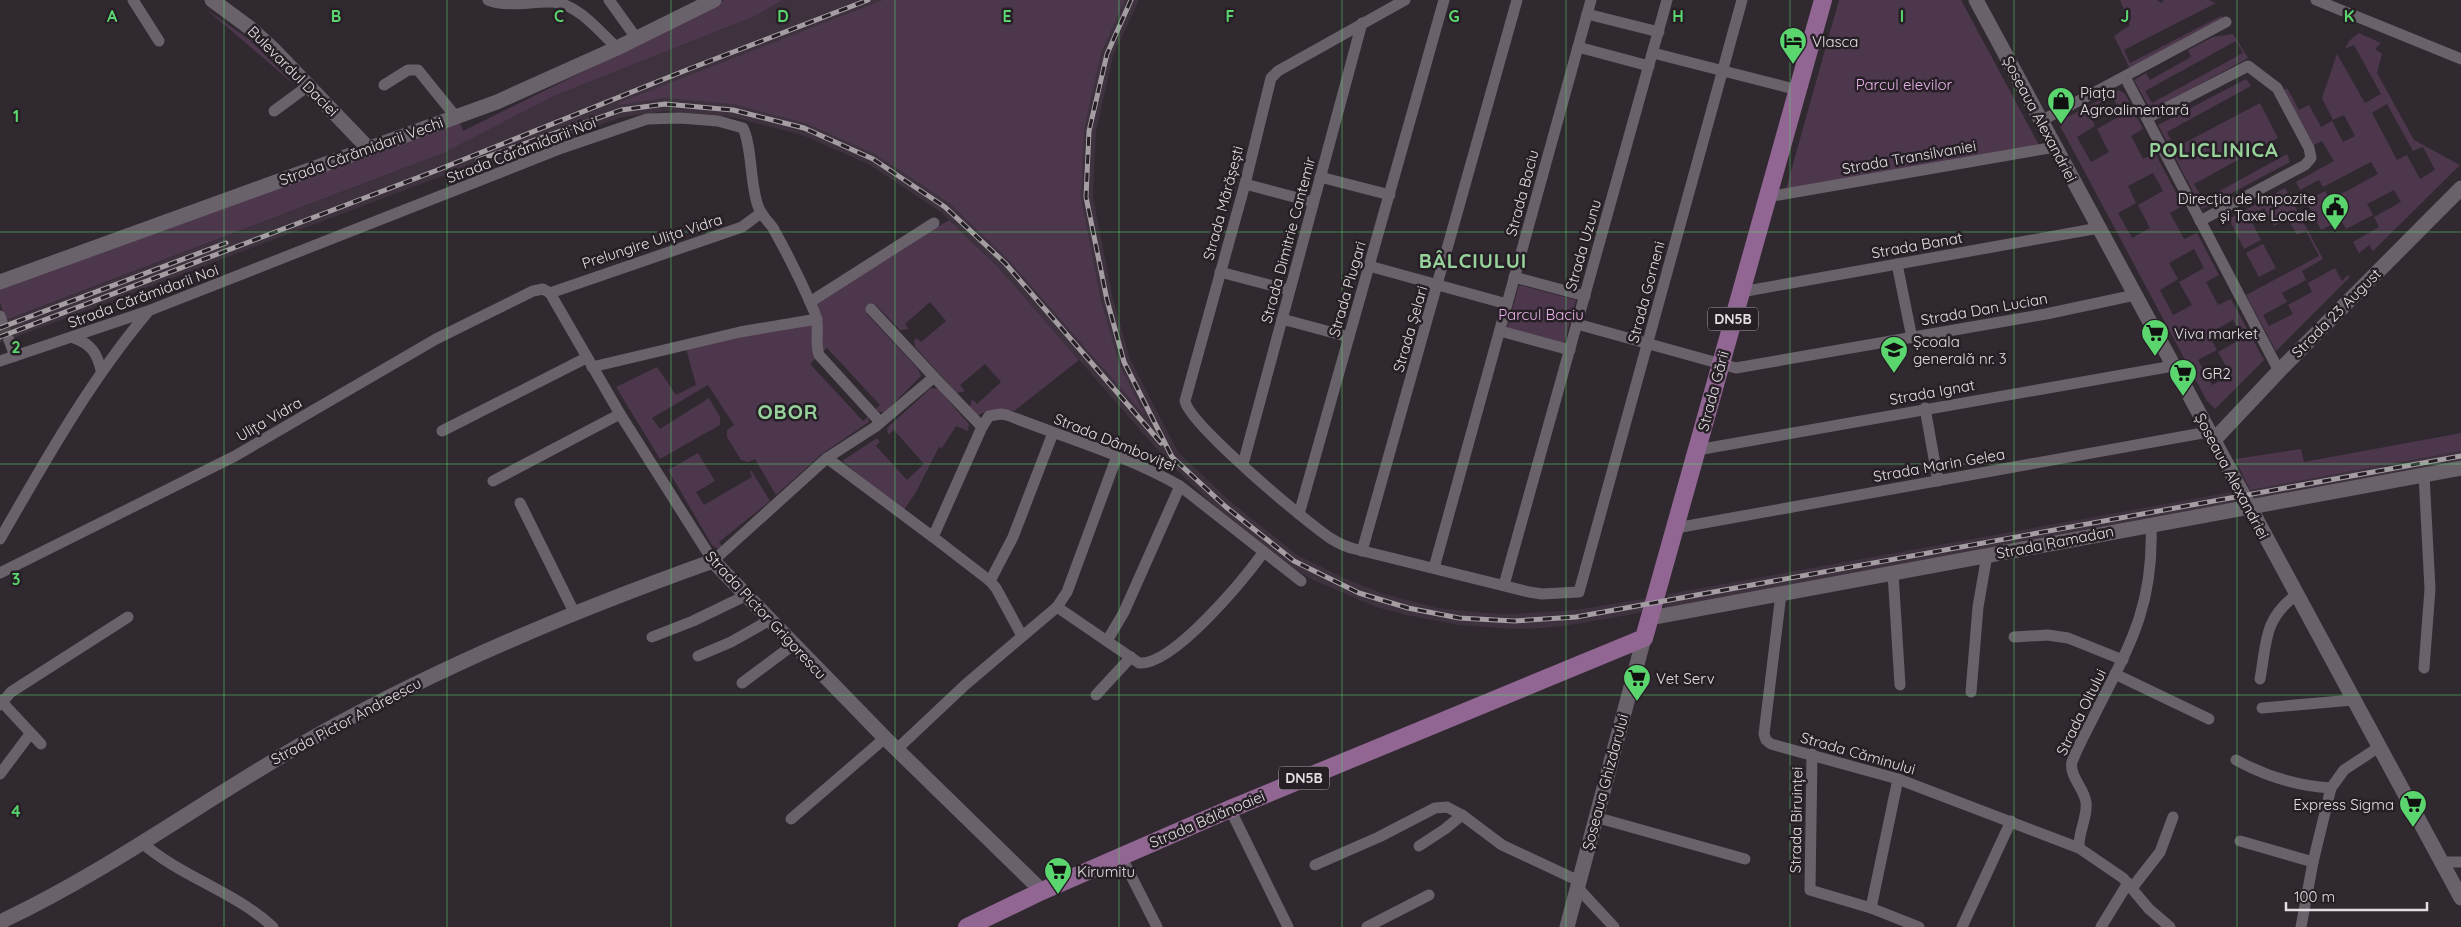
<svg xmlns="http://www.w3.org/2000/svg" width="2461" height="927" font-family="Quicksand,sans-serif">
  <rect width="100%" height="100%" fill="#302930"/>
  <g fill="#3d323d">
    <path d="M783,0H1139L1113,56L1096,132L1093,196L1113,299L1130,359L1178,452L1230,501L1297,555L1342,577L1381,593L1437,608L1484,613L1514,614L1575,610L1648,598L1644,612L1577,624L1544,628L1513,629L1459,625L1406,615L1376,607L1313,580L1291,567L1222,513L1168,462L999,268L942,213L870,165L802,135L732,117L666,111L623,117L493,163L437,178L0,343V323L446,152L556,95L753,17Z"/>
    <path d="M2461,451V461L2255,500L2250,490Z"/>
    <path d="M2231,492L2237,505L1664,609L1668,594Z"/>
  </g>
  <g fill="#4d374d" fill-rule="evenodd">
    <path d="M724,0H783L753,17L556,95L446,152L6,320L0,303V287L459,120L463,131L714,7Z"/>
    <path d="M883,0H1125L1101,53L1084,130L1081,198L1101,301L1119,364L1145,416L1008,259L948,202L875,154L805,123L733,104L665,98L619,105L618,103Z"/>
    <path d="M1839,0H1961L2039,145L1786,189Z"/>
    <path d="M2120,0H2157L2161,3L2164,0H2209L2216,3L2124,50L2130,63L2223,15L2219,22L2130,69L2114,36L2130,25Z"/>
    <path d="M206,9L250,40L295,85Z"/>
    <path d="M2359,33L2381,43L2375,49L2382,54L2377,73L2414,140L2460,165L2373,251L2369,245L2359,253L2353,242L2379,227L2374,217L2401,202L2394,190L2367,204L2373,215L2346,229L2341,220L2321,230L2306,201L2325,191L2330,200L2378,174L2371,162L2323,187L2319,180L2300,190L2296,182L2334,161L2322,141L2314,145L2284,90L2287,88L2299,110L2309,105L2321,127L2332,121L2343,142L2355,136L2344,115L2333,120L2322,98L2337,54L2365,103L2381,94L2354,45L2345,49L2349,41ZM2387,104L2413,151L2423,147L2435,170L2420,179L2407,155L2397,160L2372,113Z"/>
    <path d="M2233,34L2248,58L2151,111L2134,80L2146,73L2150,80L2191,57L2188,50L2213,37ZM2236,41L2243,53L2152,103L2145,91Z"/>
    <path d="M2246,79L2251,86L2167,132L2175,148L2260,103L2278,138L2194,184L2203,200L2287,154L2290,162L2202,209L2158,125Z"/>
    <path d="M2119,90L2125,94L2143,129L2131,136L2143,159L2155,153L2183,206L2170,213L2184,239L2197,233L2219,275L2206,282L2218,305L2231,299L2264,360L2215,409L2207,401L2058,122ZM2112,96L2122,115L2097,129L2109,152L2091,162L2077,137L2095,126L2087,110ZM2153,173L2163,191L2138,205L2150,228L2132,238L2118,213L2136,203L2128,186ZM2194,249L2204,268L2179,282L2192,305L2173,315L2160,290L2178,279L2169,263ZM2233,320L2243,338L2218,352L2231,375L2212,385L2198,360L2217,350L2208,334Z"/>
    <path d="M2285,188L2323,259L2302,271L2306,280L2282,293L2287,302L2263,315L2269,326L2293,314L2288,305L2312,292L2308,283L2335,268L2342,281L2348,275L2350,277L2276,351L2246,295L2319,256L2306,231L2297,235L2288,219L2274,226L2264,208L2249,216L2261,240L2244,249L2229,219Z"/>
    <path d="M949,220L999,268L1079,360L1014,411C1000,409 989,409 977,416L970,408L972,399L977,404L1001,382L985,364L960,385L965,391L957,393L915,347L914,340L917,338L921,342L946,321L930,302L905,324L909,329L900,330L876,305L867,314L918,369L921,376L889,408L885,413L875,410L880,405L827,348L822,352L815,303Z"/>
    <path d="M2263,244L2276,268L2259,277L2246,253Z"/>
    <path d="M1519,285L1576,300L1564,344L1507,328Z"/>
    <path d="M813,323L815,359L810,364L863,421L868,417L869,422L823,453L776,495L755,459L748,462L741,460L727,437V430L734,425L708,385L652,418L660,429L709,398L720,417V425L660,459L616,387L657,367L676,395L696,385L686,348Z"/>
    <path d="M931,388L938,389L969,424L968,431L956,426L942,448L939,447L916,492L903,511L842,461L877,438L880,442L876,446L907,480L924,464L894,430L888,435L887,428Z"/>
    <path d="M2461,433V451L2250,490L2235,459L2301,449L2304,462Z"/>
    <path d="M698,453L715,481L696,492L704,505L752,477L750,472L751,470L770,501L719,542L722,546L718,549L712,545L668,470Z"/>
  </g>
  <g fill="none" stroke-linecap="round" stroke-linejoin="round">
    <path stroke="#4b444b" stroke-width="11" stroke-dasharray="11 5.5" stroke-linecap="butt" d="M2,322L9,340"/>
    <g stroke="#6a626a" stroke-width="11">
      <path d="M133,0L159,41"/>
      <path d="M488,0C509,8 531,1 553,2C578,4 600,32 617,48"/>
      <path d="M609,0L637,39"/>
      <path d="M1405,0L1278,71L1271,78L1245,184L1185,401C1190,425 1305,521 1330,538C1338,543 1346,547 1355,549L1529,592L1542,594L1579,592L1742,0"/>
      <path d="M2316,0L2461,59"/>
      <path d="M1587,14L1659,32"/>
      <path d="M1578,47L1649,66"/>
      <path d="M1653,53L1798,90"/>
      <path d="M2125,77L2279,371"/>
      <path d="M384,85L408,70H418L456,117"/>
      <path d="M274,111L308,86"/>
      <path d="M2147,118L2248,66L2277,88L2309,148L2311,158L2305,165L2200,221"/>
      <path d="M2041,121L2226,22"/>
      <path d="M1320,177L1390,195"/>
      <path d="M1245,184L1313,202"/>
      <path d="M1767,197L2055,147"/>
      <path d="M1897,264L1912,338"/>
      <path d="M1369,266L1507,304"/>
      <path d="M1220,272L1289,290"/>
      <path d="M1514,277L1585,296"/>
      <path d="M1741,292L2099,228"/>
      <path d="M550,293L620,414L713,561L827,458L875,427L934,377L871,309"/>
      <path d="M550,293L742,227L761,213"/>
      <path d="M810,302L934,223"/>
      <path d="M0,316L2,322"/>
      <path d="M1282,319L1349,337"/>
      <path d="M1577,324L1736,368L2046,314L2135,295"/>
      <path d="M1500,331L1570,350"/>
      <path d="M74,338C91,344 97,353 101,370"/>
      <path d="M9,340L15,356"/>
      <path d="M0,361L148,311L562,148L647,119L680,118L718,121L743,128C752,146 750,184 758,206C761,215 768,221 773,228C788,255 802,283 814,311C821,326 814,340 819,355L880,422"/>
      <path d="M592,367L740,332L817,319"/>
      <path d="M934,377L982,427L989,416L1001,414L1007,415C1065,438 1126,455 1180,486L1301,581"/>
      <path d="M1925,408L1938,481"/>
      <path d="M982,427L933,537L990,581L996,588L1022,636"/>
      <path d="M442,431L586,358"/>
      <path d="M1697,450L2173,366"/>
      <path d="M827,458L933,537"/>
      <path d="M1243,464L1362,23"/>
      <path d="M2424,475L2430,589L2424,668"/>
      <path d="M493,481L620,414"/>
      <path d="M520,503L574,612"/>
      <path d="M1299,514L1444,0"/>
      <path d="M1676,528L2208,432"/>
      <path d="M0,539C45,461 89,382 147,313"/>
      <path d="M1362,551L1517,0"/>
      <path d="M1434,568L1591,0"/>
      <path d="M0,573L235,456L436,339L533,291L543,289L550,293"/>
      <path d="M1893,573L1900,685"/>
      <path d="M990,581L1013,537L1053,433"/>
      <path d="M1504,585L1667,0"/>
      <path d="M1781,594L1764,734L1766,740L1771,744L1898,779L2079,848L2123,878L2149,909L2170,927"/>
      <path d="M1057,607L1139,663C1173,666 1244,579 1263,553"/>
      <path d="M652,637L693,621L747,595"/>
      <path d="M2014,637L2048,635L2068,638L2123,660"/>
      <path d="M1107,641L1124,612L1180,486"/>
      <path d="M698,656L731,642L770,620"/>
      <path d="M2115,674L2209,719"/>
      <path d="M2260,679C2267,642 2263,620 2296,595"/>
      <path d="M742,683L793,645"/>
      <path d="M1971,692L1978,607L1987,555"/>
      <path d="M1096,695L1131,657"/>
      <path d="M0,700L41,744"/>
      <path d="M0,705L11,692L128,617"/>
      <path d="M2262,708L2353,700"/>
      <path d="M896,750L965,685L1057,607L1067,592L1117,456"/>
      <path d="M1812,754L1810,890L1871,908L1919,927"/>
      <path d="M2236,760C2265,776 2298,786 2331,788"/>
      <path d="M0,774L30,734"/>
      <path d="M1230,809L1288,927"/>
      <path d="M1595,817L1745,859"/>
      <path d="M791,819L885,738"/>
      <path d="M2240,841L2313,862"/>
      <path d="M141,842C181,877 234,891 273,927"/>
      <path d="M1419,846L1445,829L1462,815"/>
      <path d="M2079,848C2078,832 2088,817 2086,802C2084,788 2069,776 2072,762C2079,743 2090,725 2099,706C2133,640 2154,601 2151,524"/>
      <path d="M1121,856L1157,927"/>
      <path d="M2441,862H2461"/>
      <path d="M1315,865L1379,837L1435,808L1447,807L1462,815L1502,845L1579,881"/>
      <path d="M1577,887L1614,927"/>
      <path d="M2132,888L2160,852L2173,817"/>
      <path d="M1871,908L1898,779"/>
      <path d="M1367,927L1429,895"/>
      <path d="M1962,927L2011,821"/>
      <path d="M2101,927L2128,883"/>
      <path d="M2301,927L2313,862L2331,788L2344,770L2379,747"/>
    </g>
    <g stroke="#6a626a" stroke-width="15">
      <path d="M212,0L250,28L272,48L368,148"/>
      <path d="M1976,0L2461,898"/>
      <path d="M0,282L497,102L617,48L714,0"/>
      <path d="M2213,441L2279,371L2461,188"/>
      <path d="M1650,618L2461,468"/>
      <path d="M0,922C111,870 209,796 316,736C443,665 576,610 713,561L885,738L1042,891"/>
      <path d="M1567,927L1644,638"/>
    </g>
    <path stroke="#916692" stroke-width="18" d="M967,927L1042,891L1230,809L1644,638L1823,0"/>
    <defs>
      <g id="rail">
        <path d="M1131,0L1107,54L1089,131L1086,197L1107,300L1124,362L1172,457L1226,507L1294,561L1359,593L1408,608L1459,618L1514,621L1576,617L2461,456"/>
        <path d="M478,160L621,110L665,104L733,110L804,128L873,159L945,207L1005,263L1161,443"/>
        <path d="M0,328L226,243"/>
        <path d="M0,337L435,171L689,69L868,0"/>
      </g>
    </defs>
    <use href="#rail" stroke="#a49ea3" stroke-width="5"/>
    <use href="#rail" stroke="#261f26" stroke-width="3" stroke-dasharray="9" stroke-linecap="butt"/>
  </g>
  <path fill="none" stroke="#5bd56e" stroke-width="1" stroke-opacity="0.55" d="M224,0V927M447,0V927M671,0V927M895,0V927M1119,0V927M1342,0V927M1566,0V927M1790,0V927M2014,0V927M2237,0V927M0,232H2461M0,464H2461M0,695H2461"/>
  <defs>
    <symbol id="hotel-pin" viewBox="-11 -11 22 30"><path d="M0 17L-7.5 6A9.5 9.5 0 1 1 7.5 6Z" fill="#5bd56e" stroke="#261f26"/><path d="M-6-4.5h1.5V1H6V5H4.5V3h-9V5H-6ZM-4 0a1.8 1.8 0 1 1 3.6 0ZM.5 0V-2.5h3Q6-2.5 6 0Z" fill="#111"/></symbol>
    <symbol id="shop-pin" viewBox="-11 -11 22 30"><path d="M0 17L-7.5 6A9.5 9.5 0 1 1 7.5 6Z" fill="#5bd56e" stroke="#261f26"/><path d="M-5-2.5h2.3a2.7 3.5 0 0 1 5.4 0H5L5.5 6h-11ZM-1.5-2.5h3a1.5 2.3 0 0 0-3 0Z" fill="#111"/></symbol>
    <symbol id="civic-pin" viewBox="-11 -11 22 30"><path d="M0 17L-7.5 6A9.5 9.5 0 1 1 7.5 6Z" fill="#5bd56e" stroke="#261f26"/><path d="M-.6-6.5H3V-4.5H.6V-3L4-1V1h2V6H-6V1h2V-1L-.6-3ZM-1.2 2.5V6h2.4V2.5Z" fill="#111"/></symbol>
    <symbol id="supermarket-pin" viewBox="-11 -11 22 30"><path d="M0 17L-7.5 6A9.5 9.5 0 1 1 7.5 6Z" fill="#5bd56e" stroke="#261f26"/><path d="M-6-5.5h2.5l.6 2H6L4.5 2H-2.5L-4.4-4H-6ZM-1.5 3.2a1.3 1.3 0 1 0 .1 0ZM3 3.2a1.3 1.3 0 1 0 .1 0Z" fill="#111"/></symbol>
    <symbol id="school-pin" viewBox="-11 -11 22 30"><path d="M0 17L-7.5 6A9.5 9.5 0 1 1 7.5 6Z" fill="#5bd56e" stroke="#261f26"/><path d="M0-5L7-2L0 1L-7-2ZM-4 1L0 2.5L4 1V4Q0 6-4 4Z" fill="#111"/></symbol>
  </defs>
  <g fill-rule="evenodd">
    <use href="#hotel-pin" x="1777" y="25" width="32" height="43"/>
    <use href="#shop-pin" x="2045" y="85" width="32" height="43"/>
    <use href="#civic-pin" x="2319" y="191" width="32" height="43"/>
    <use href="#supermarket-pin" x="2139" y="317" width="32" height="43"/>
    <use href="#school-pin" x="1878" y="334" width="32" height="43"/>
    <use href="#supermarket-pin" x="2167" y="357" width="32" height="43"/>
    <use href="#supermarket-pin" x="1621" y="662" width="32" height="43"/>
    <use href="#supermarket-pin" x="2397" y="788" width="32" height="43"/>
    <use href="#supermarket-pin" x="1042" y="855" width="32" height="43"/>
  </g>
  <g text-anchor="middle" dominant-baseline="central" stroke-width="5" stroke-linejoin="round" paint-order="stroke">
    <g fill="#261f26" stroke="#aaa5aa" stroke-width="1">
      <rect x="1708" y="307.5" width="50" height="23" rx="4"/>
      <rect x="1279" y="766.5" width="50" height="23" rx="4"/>
    </g>
    <g font-size="14" font-weight="bold" fill="#e3dee2">
      <text x="1733" y="319">DN5B</text>
      <text x="1304" y="778">DN5B</text>
    </g>
    <g font-size="15" fill="#e3dee2" stroke="#261f26" text-anchor="start">
      <text x="1812" y="41">Vlasca</text>
      <text x="2080" y="92">Piața<tspan x="2080" dy="17">Agroalimentară</tspan></text>
      <text x="2316" y="198" text-anchor="end">Direcția de Impozite<tspan x="2316" dy="17">și Taxe Locale</tspan></text>
      <text x="2174" y="333">Viva market</text>
      <text x="1913" y="341">Școala<tspan x="1913" dy="17">generală nr. 3</tspan></text>
      <text x="2202" y="373">GR2</text>
      <text x="1656" y="678">Vet Serv</text>
      <text x="2394" y="804" text-anchor="end">Express Sigma</text>
      <text x="1077" y="871">Kirumitu</text>
    </g>
    <g font-size="15" fill="#e3dee2" stroke="#261f26">
      <text transform="translate(293 71) rotate(45)">Bulevardul Daciei</text>
      <text transform="translate(2040 119) rotate(62)">Șoseaua Alexandriei</text>
      <text transform="translate(521 150) rotate(-21)">Strada Cărămidarii Noi</text>
      <text transform="translate(361 151) rotate(-20)">Strada Cărămidarii Vechi</text>
      <text transform="translate(1909 157) rotate(-10)">Strada Transilvaniei</text>
      <text transform="translate(1522 193) rotate(-75)">Strada Baciu</text>
      <text transform="translate(1223 203) rotate(-75)">Strada Mărășești</text>
      <text transform="translate(1288 240) rotate(-75)">Strada Dimitrie Cantemir</text>
      <text transform="translate(652 241) rotate(-18)">Prelungire Ulița Vidra</text>
      <text transform="translate(1583 245) rotate(-74)">Strada Uzunu</text>
      <text transform="translate(1917 245) rotate(-10)">Strada Banat</text>
      <text transform="translate(1347 289) rotate(-74)">Strada Plugari</text>
      <text transform="translate(1646 292) rotate(-75)">Strada Gorneni</text>
      <text transform="translate(143 296) rotate(-20)">Strada Cărămidarii Noi</text>
      <text transform="translate(1984 309) rotate(-10)">Strada Dan Lucian</text>
      <text transform="translate(2336 313) rotate(-45)">Strada 23 August</text>
      <text transform="translate(1410 329) rotate(-74)">Strada Șelari</text>
      <text transform="translate(1713 391) rotate(-75)">Strada Gării</text>
      <text transform="translate(1932 392) rotate(-10)">Strada Ignat</text>
      <text transform="translate(269 419) rotate(-30)">Ulița Vidra</text>
      <text transform="translate(1115 442) rotate(22)">Strada Dâmboviței</text>
      <text transform="translate(1939 465) rotate(-10)">Strada Marin Gelea</text>
      <text transform="translate(2232 476) rotate(62)">Șoseaua Alexandriei</text>
      <text transform="translate(2055 542) rotate(-11)">Strada Ramadan</text>
      <text transform="translate(766 615) rotate(47)">Strada Pictor Grigorescu</text>
      <text transform="translate(2081 712) rotate(-64)">Strada Oltului</text>
      <text transform="translate(346 721) rotate(-28)">Strada Pictor Andreescu</text>
      <text transform="translate(1858 753) rotate(16)">Strada Căminului</text>
      <text transform="translate(1605 782) rotate(-75)">Șoseaua Ghizdarului</text>
      <text transform="translate(1207 819) rotate(-23)">Strada Bălănoaiei</text>
      <text transform="translate(1796 820) rotate(-89)">Strada Biruinței</text>
    </g>
    <g font-size="15" fill="#e8b4e8" stroke="#261f26">
      <text x="1904" y="84">Parcul elevilor</text>
      <text x="1541" y="314">Parcul Baciu</text>
    </g>
    <g font-size="20" font-weight="bold" letter-spacing="1" fill="#96d29a" stroke="#261f26">
      <text x="2214" y="149">POLICLINICA</text>
      <text x="1473" y="260">BÂLCIULUI</text>
      <text x="788" y="411">OBOR</text>
    </g>
  </g>
  <g font-size="16" text-anchor="middle" font-weight="bold" fill="#5bd56e" stroke="#261f26" stroke-width="5" stroke-linejoin="round" paint-order="stroke">
    <text x="112" y="22">A</text>
    <text x="336" y="22">B</text>
    <text x="559" y="22">C</text>
    <text x="783" y="22">D</text>
    <text x="1007" y="22">E</text>
    <text x="1230" y="22">F</text>
    <text x="1454" y="22">G</text>
    <text x="1678" y="22">H</text>
    <text x="1902" y="22">I</text>
    <text x="2125" y="22">J</text>
    <text x="2349" y="22">K</text>
    <text x="16" y="122">1</text>
    <text x="16" y="353">2</text>
    <text x="16" y="585">3</text>
    <text x="16" y="817">4</text>
  </g>
  <path d="M2286 902v8h141v-8" fill="none" stroke="#e3dee2" stroke-width="2.5"/>
  <text x="2294" y="902" font-size="15" fill="#e3dee2" stroke="#261f26" stroke-width="4" paint-order="stroke">100 m</text>
</svg>
